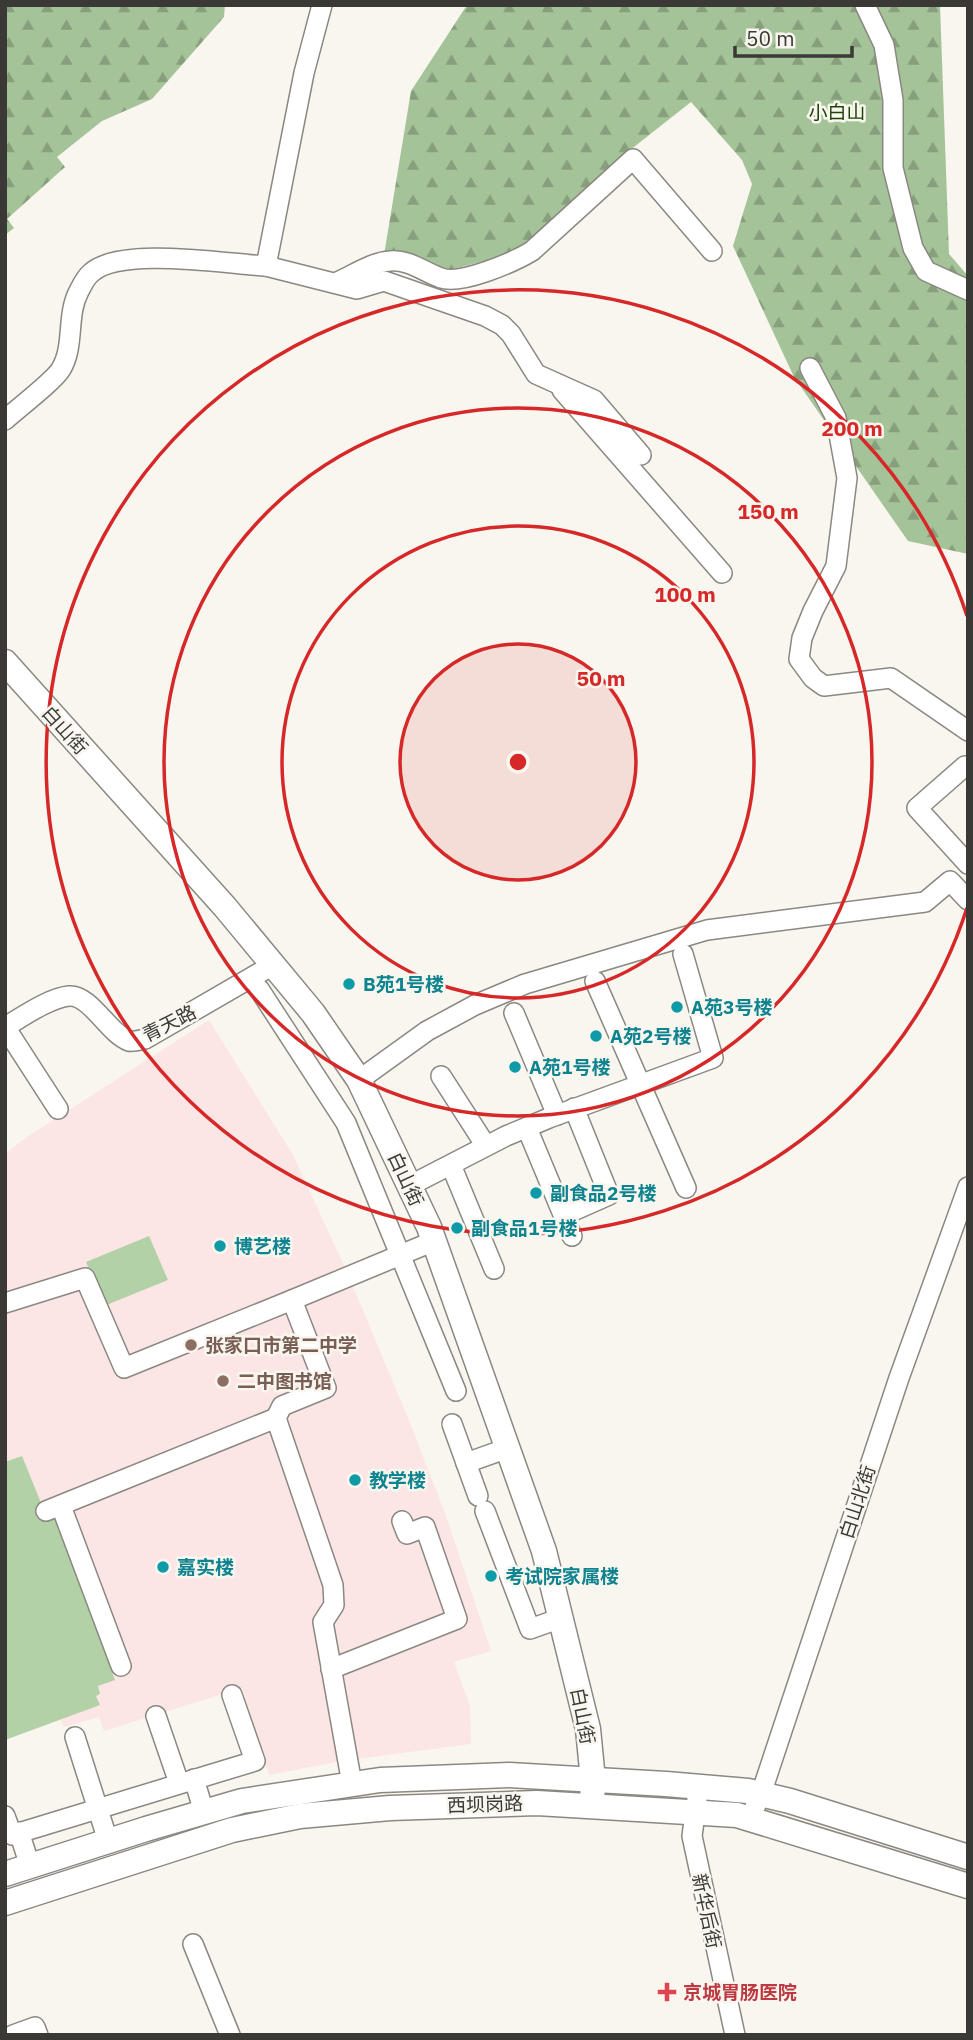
<svg xmlns="http://www.w3.org/2000/svg" width="973" height="2040" font-family="'IBM Plex Sans','Noto Sans SC',sans-serif">
  <defs>
    <pattern id="forest-firs" width="22" height="20" patternUnits="userSpaceOnUse" patternTransform="scale(1.75)"><rect width="22" height="20" fill="#a5c398"/><path d="M5 1l3.5 6h-7zM16 11l3.5 6h-7z" fill="#879f7d"/></pattern>
  </defs>
  <rect width="100%" height="100%" fill="#f8f6ee"/>
  <path fill="#fce6e5" d="M209,1020L293,1155L347,1272L408,1418L445,1513L491,1651L454,1662L470,1706L471,1744L341,1761L269,1775L242,1688L104,1731L99,1717L64,1727L60,1719L5,1740V1154L24,1139Z"/>
  <g fill="url(#forest-firs)">
    <path d="M5,5H225L224,17L152,99L102,121L57,157L65,167L7,219L14,228L5,235Z"/>
    <path d="M467,5H940L949,254L968,276V554L908,541L794,377L733,246L752,184L742,160L691,102L620,158L537,238L508,255L449,270L384,255L411,91Z"/>
  </g>
  <g fill="#b3d1a7">
    <path d="M149,1236L168,1280L104,1306L86,1262Z"/>
    <path d="M22,1456L48,1520L55,1518L115,1680L98,1686L100,1694L96,1696L100,1705L5,1740V1462Z"/>
  </g>
  <g fill="none" stroke-linecap="round" stroke-linejoin="round">
    <defs>
      <g id="minor">
        <path d="M865,5L884,45L893,100V168L913,248L926,271L968,290"/>
        <path d="M266,266L357,289L384,281L485,316L502,325L511,334L536,374L594,400L641,455"/>
        <path d="M335,283C352,276 372,262 390,261C408,259 424,272 441,278C461,285 514,262 532,251L633,159L712,251"/>
        <path d="M810,368L836,418L847,478L836,566L813,611L802,638L799,659L813,678L824,686L891,678L968,731"/>
        <path d="M562,390L722,573"/>
        <path d="M5,420C17,409 55,380 61,369C75,346 66,315 79,291C82,285 86,277 91,273C120,246 226,264 266,266L304,73L322,5"/>
        <path d="M965,766L917,808L968,864"/>
        <path d="M595,981L686,1188"/>
        <path d="M259,989L346,1123L456,1391"/>
        <path d="M514,1013L557,1115"/>
        <path d="M5,1027C22,1017 49,998 69,996C90,994 109,1034 129,1041C133,1042 140,1040 145,1039L273,965"/>
        <path d="M5,1027L58,1109"/>
        <path d="M441,1076L486,1146"/>
        <path d="M359,1080L427,1031L475,1005L525,984L707,930L925,902L950,881L968,900"/>
        <path d="M527,1128L572,1236"/>
        <path d="M451,1165L494,1269"/>
        <path d="M409,1186L506,1136L549,1118L713,1058L683,954"/>
        <path d="M564,1215L609,1195L574,1108"/>
        <path d="M292,1300L434,1241"/>
        <path d="M5,1303L85,1278L124,1368L292,1300L326,1388L282,1406L276,1418"/>
        <path d="M452,1424L478,1496"/>
        <path d="M466,1463L508,1448"/>
        <path d="M61,1506L121,1666"/>
        <path d="M46,1511L276,1418L333,1585L334,1605L323,1622L352,1784"/>
        <path d="M485,1511L530,1629L561,1618"/>
        <path d="M331,1669L457,1619L425,1527L407,1534L402,1521"/>
        <path d="M156,1716L179,1783"/>
        <path d="M75,1737L108,1841"/>
        <path d="M194,1779L204,1812"/>
        <path d="M697,1799L692,1836L735,2035"/>
        <path d="M5,1816L12,1835L255,1761L232,1695"/>
        <path d="M750,1818L761,1794L899,1378L968,1187"/>
        <path d="M19,1832L30,1866"/>
        <path d="M193,1944L230,2035"/>
        <path d="M13,2035L35,2027L38,2035"/>
      </g>
      <g id="major">
        <path d="M5,662L225,907L313,1013L359,1080L429,1227L544,1551L588,1729L593,1780L592,1805"/>
        <path d="M5,1874L146,1829L242,1801L380,1780L509,1775L666,1784L748,1791L790,1801L968,1857"/>
        <path d="M5,1903L232,1830L300,1816L390,1808L537,1803L737,1815L968,1886"/>
      </g>
    </defs>
    <use href="#minor" stroke="#8a8881" stroke-width="22"/>
    <use href="#major" stroke="#8a8881" stroke-width="27"/>
    <use href="#minor" stroke="#fff" stroke-width="19"/>
    <use href="#major" stroke="#fff" stroke-width="24"/>
  </g>
  <circle cx="518" cy="762" r="118" fill="#d62828" fill-opacity=".12"/>
  <g fill="none" stroke="#d62828" stroke-width="3.5">
    <circle cx="518" cy="762" r="118"/>
    <circle cx="518" cy="762" r="236"/>
    <circle cx="518" cy="762" r="354"/>
    <path d="M967 908A472 472 0 1 1 967 616"/>
  </g>
  <g fill="#0f9aa8" stroke="#f8f6ee" stroke-width="2.5">
    <circle cx="349" cy="984" r="7"/>
    <circle cx="677" cy="1007" r="7"/>
    <circle cx="596" cy="1036" r="7"/>
    <circle cx="515" cy="1067" r="7"/>
    <circle cx="536" cy="1193" r="7"/>
    <circle cx="457" cy="1228" r="7"/>
    <circle cx="220" cy="1246" r="7"/>
    <circle cx="355" cy="1480" r="7"/>
    <circle cx="163" cy="1567" r="7"/>
    <circle cx="491" cy="1576" r="7"/>
  </g>
  <g fill="#8d6e63" stroke="#f8f6ee" stroke-width="2.5">
    <circle cx="191" cy="1345" r="7"/>
    <circle cx="223" cy="1381" r="7"/>
  </g>
  <path fill="#e0444e" stroke="#f8f6ee" stroke-width="2.5" d="M663.5 1981.5h7v7h7v7h-7v7h-7v-7h-7v-7h7z"/>
  <g text-anchor="middle" dominant-baseline="central" stroke-width="5" stroke-linejoin="round" paint-order="stroke">
    <g font-size="19" fill="#1d4405" stroke="#f8f6ee">
      <text x="837" y="112">小白山</text>
    </g>
    <g font-size="19" fill="#3a3936" stroke="#f8f6ee">
      <text transform="translate(65 730) rotate(48)">白山街</text>
      <text transform="translate(169 1023) rotate(-27)">青天路</text>
      <text transform="translate(406 1179) rotate(65)">白山街</text>
      <text transform="translate(857 1502) rotate(-72)">白山北街</text>
      <text transform="translate(583 1716) rotate(79)">白山街</text>
      <text transform="translate(485 1804) rotate(-2)">西坝岗路</text>
      <text transform="translate(707 1911) rotate(78)">新华后街</text>
    </g>
    <g font-size="19" font-weight="bold" fill="#0d838f" stroke="#f8f6ee" text-anchor="start">
      <text x="363" y="984">B苑1号楼</text>
      <text x="691" y="1007">A苑3号楼</text>
      <text x="610" y="1036">A苑2号楼</text>
      <text x="529" y="1067">A苑1号楼</text>
      <text x="550" y="1193">副食品2号楼</text>
      <text x="471" y="1228">副食品1号楼</text>
      <text x="234" y="1246">博艺楼</text>
      <text x="369" y="1480">教学楼</text>
      <text x="177" y="1567">嘉实楼</text>
      <text x="505" y="1576">考试院家属楼</text>
    </g>
    <g font-size="19" font-weight="bold" fill="#785e54" stroke="#f8f6ee" text-anchor="start">
      <text x="205" y="1345">张家口市第二中学</text>
      <text x="237" y="1381">二中图书馆</text>
    </g>
    <g font-size="19" font-weight="bold" fill="#be3a42" stroke="#f8f6ee" text-anchor="start">
      <text x="683" y="1992">京城胃肠医院</text>
    </g>
  </g>
  <circle cx="518" cy="762" r="10" fill="#d62828" stroke="#f8f6ee" stroke-width="3.5"/>
  <g font-size="21" text-anchor="middle" font-weight="bold" fill="#d62828" stroke="#f8f6ee" stroke-width="5" stroke-linejoin="round" paint-order="stroke">
    <text x="852" y="436">200 m</text>
    <text x="768" y="519">150 m</text>
    <text x="685" y="602">100 m</text>
    <text x="601" y="686">50 m</text>
  </g>
  <rect width="973" height="2040" fill="none" stroke="#3a3936" stroke-width="14"/>
  <path d="M735 46v10h117v-10" fill="none" stroke="#3a3936" stroke-width="3.5"/>
  <text x="746" y="46" font-size="21" fill="#3a3936" stroke="#f8f6ee" stroke-width="5" paint-order="stroke">50 m</text>
</svg>
